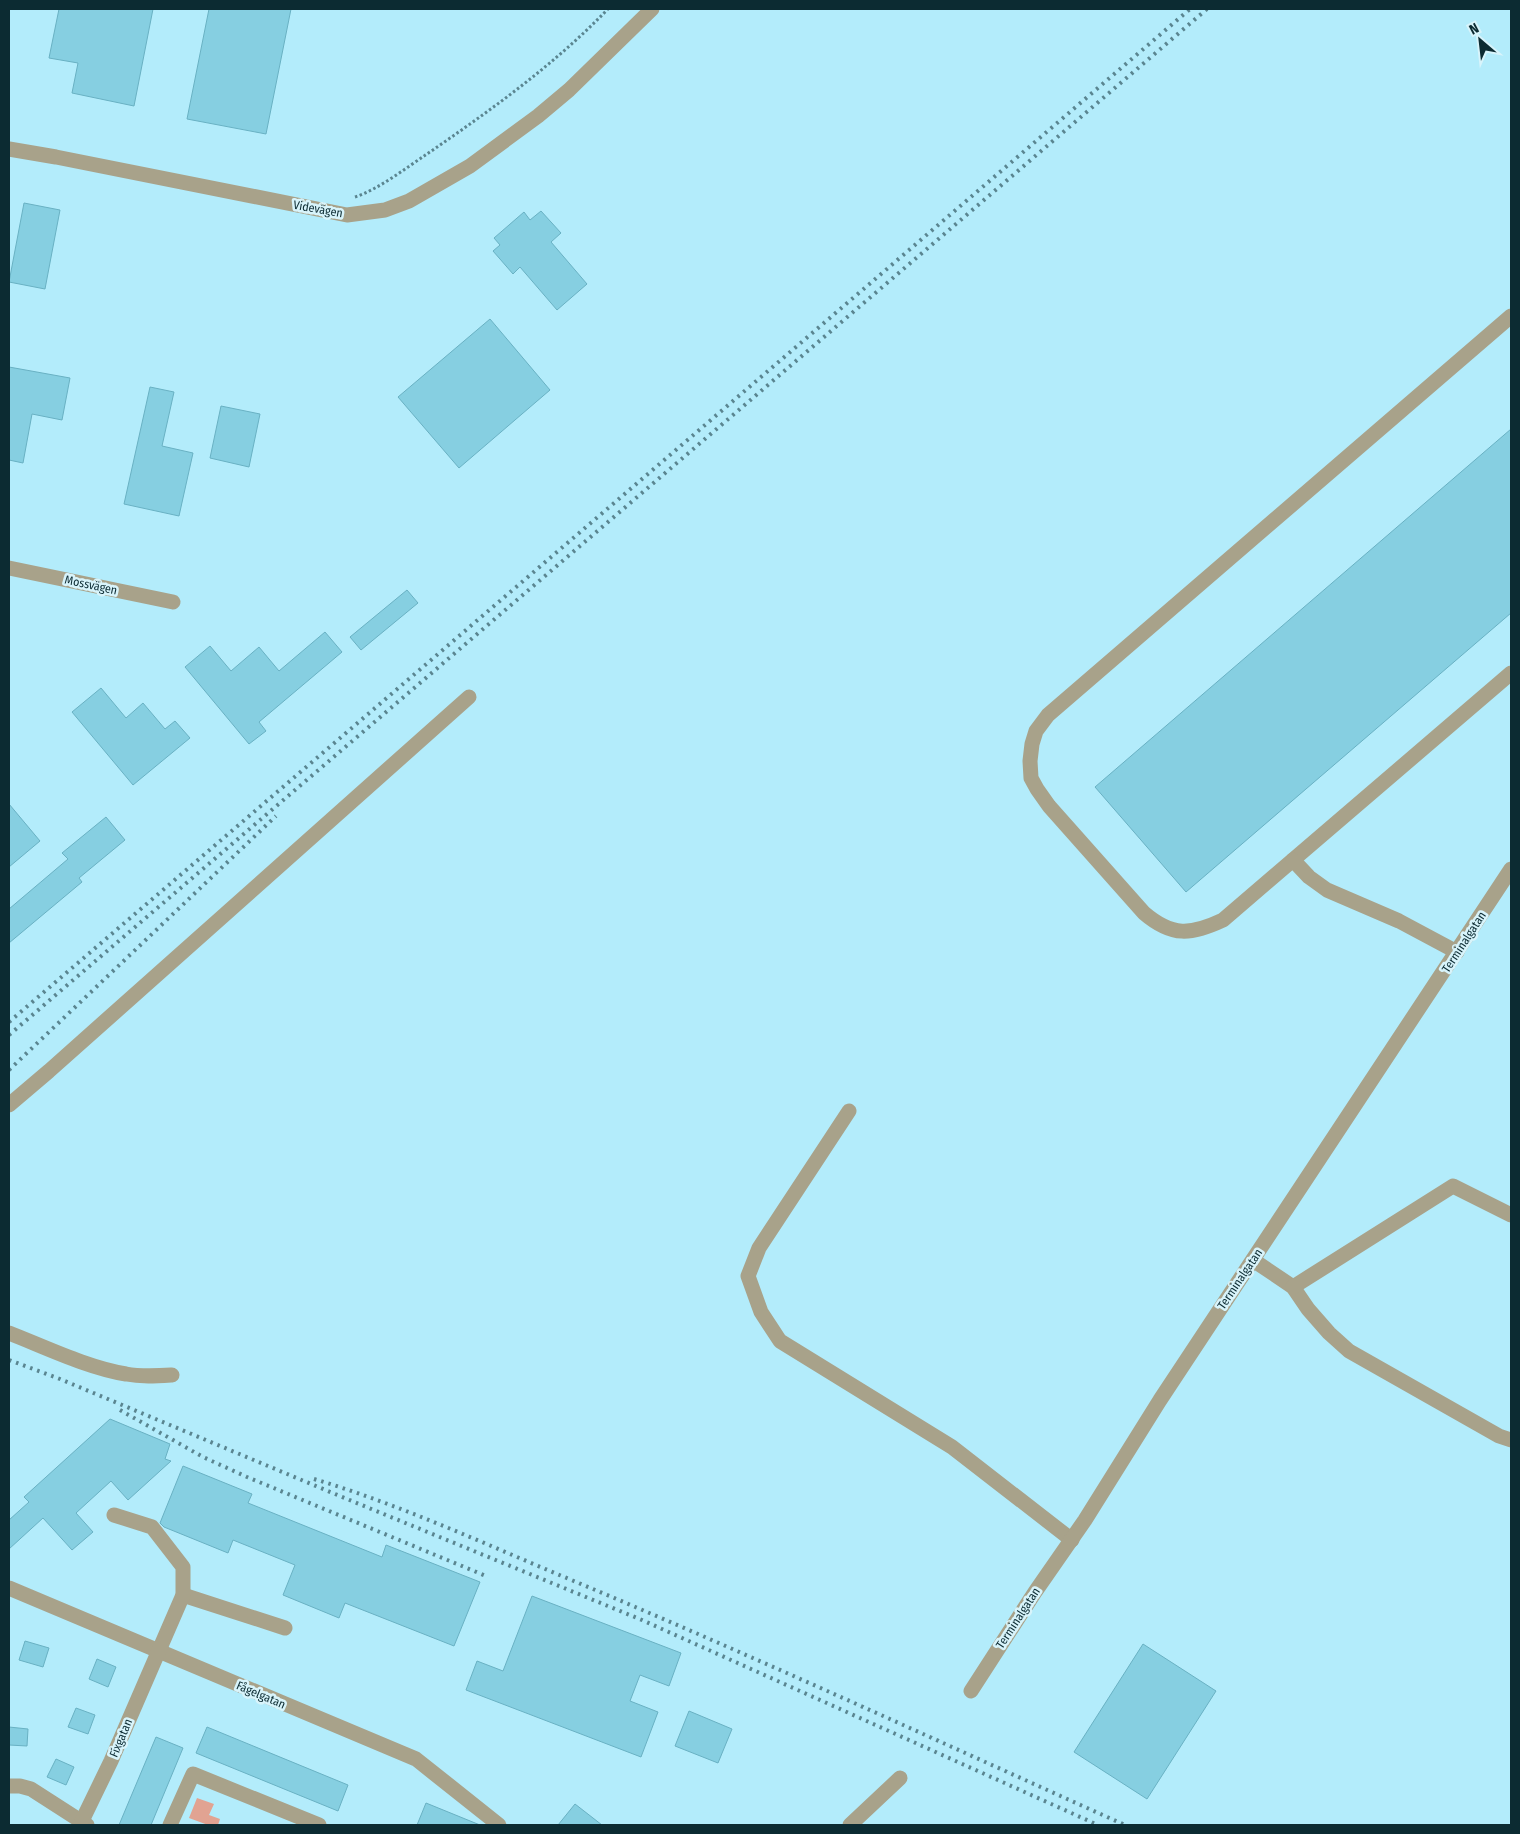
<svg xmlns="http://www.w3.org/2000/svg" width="1520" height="1834" font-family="'Fira Sans Condensed',sans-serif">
  <rect width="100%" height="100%" fill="#b3ecfb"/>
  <path fill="#e1a392" d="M197,1798L214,1804L209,1815L220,1819L218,1825H208L189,1818Z"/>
  <g fill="#86cfe1" stroke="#69b1c3">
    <path d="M59,9H153L134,106L72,93L78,63L49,58Z"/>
    <path d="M209,9H291L266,134L187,119Z"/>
    <path d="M24,203L60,210L45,289L9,282Z"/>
    <path d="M541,211L561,233L551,242L587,284L557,310L520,267L513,274L493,251L500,245L494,238L524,212L530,220Z"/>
    <path d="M490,319L550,390L459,468L398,397Z"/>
    <path d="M9,367L70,378L62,420L32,414L23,463L9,460Z"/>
    <path d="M150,387L174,392L162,446L193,453L179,516L124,504Z"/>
    <path d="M221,406L260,414L249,467L210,458Z"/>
    <path d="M1511,429V613L1186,892L1095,787Z"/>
    <path d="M407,590L418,603L361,650L350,637Z"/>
    <path d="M325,632L342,652L259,722L266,731L249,744L185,667L210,646L231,671L259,647L279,671Z"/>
    <path d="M101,688L126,718L143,703L165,729L175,721L190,738L133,785L72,712Z"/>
    <path d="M9,804L40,841L9,867Z"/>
    <path d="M106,817L125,840L79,878L82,882L9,943V909L68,859L62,853Z"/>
    <path d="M110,1419L170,1444L165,1459L171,1461L128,1500L111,1481L76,1513L93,1532L72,1550L43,1518L9,1549V1520L29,1502L24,1497Z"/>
    <path d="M183,1466L252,1494L248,1503L382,1557L386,1545L480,1582L454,1646L345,1603L339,1618L283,1595L295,1565L233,1540L228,1553L164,1527L160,1523Z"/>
    <path d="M532,1596L681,1653L669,1686L640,1675L630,1701L658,1712L641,1757L466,1690L477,1661L503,1671Z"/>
    <path d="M25,1641L49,1648L43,1667L19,1660Z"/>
    <path d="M1143,1644L1216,1691L1147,1799L1074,1752Z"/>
    <path d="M97,1659L116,1667L108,1687L89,1679Z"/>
    <path d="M76,1708L95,1715L88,1734L68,1727Z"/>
    <path d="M689,1711L732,1729L718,1763L675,1746Z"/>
    <path d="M9,1727L28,1729L27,1746L9,1745Z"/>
    <path d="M207,1727L348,1785L338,1811L196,1753Z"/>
    <path d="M156,1737L183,1748L151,1825H119Z"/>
    <path d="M56,1759L74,1767L66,1785L47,1777Z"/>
    <path d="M426,1803L480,1825H417Z"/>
    <path d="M575,1804L602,1825H558Z"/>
  </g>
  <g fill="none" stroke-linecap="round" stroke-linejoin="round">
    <path stroke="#5a8590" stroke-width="3" stroke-dasharray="2.5 2.5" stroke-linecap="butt" d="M355,197C379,189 406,168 427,154C491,110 554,65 608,9"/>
    <g stroke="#a8a28a" stroke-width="15">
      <path d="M9,149L56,157L347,215L385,210L409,201L470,166L538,116L569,90L652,9"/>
      <path d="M1511,316L1048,715L1036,731L1032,744L1030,761L1031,778L1037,789L1049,806L1144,913C1172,937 1191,935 1223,920L1511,673"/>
      <path d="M9,568L173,602"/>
      <path d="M1293,860L1309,877L1327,890L1399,921L1457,952"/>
      <path d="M9,1105L49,1071L469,697"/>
      <path d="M849,1111L759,1248L748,1276L761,1312L780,1341L952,1447L1072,1540"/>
      <path d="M1253,1260L1293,1287L1308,1309L1329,1333L1349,1351L1499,1436L1511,1440"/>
      <path d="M1293,1287L1453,1186L1511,1215"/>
      <path d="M9,1333C45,1347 88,1368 126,1374C141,1377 156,1376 172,1375"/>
      <path d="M9,1588L416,1759L499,1825"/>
      <path d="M183,1595L285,1628"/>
      <path d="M971,1691L1035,1592L1085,1520L1160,1400L1511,869"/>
      <path d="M9,1786H20L31,1789L87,1825"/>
      <path d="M80,1825L111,1761L183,1595V1567L152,1527L114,1515"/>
      <path d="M170,1825L193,1774L319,1825"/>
      <path d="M850,1825L900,1778"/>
    </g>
    <g stroke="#5a8590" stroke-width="4" stroke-dasharray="2.5 5" stroke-linecap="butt">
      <path d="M9,1022L1190,9"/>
      <path d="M9,1035L1207,9"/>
      <path d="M9,1070L276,816"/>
      <path d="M9,1360L60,1379L347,1499L642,1620L1098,1825"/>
      <path d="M120,1410L203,1457L247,1477L486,1576"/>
      <path d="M314,1479C401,1505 485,1544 569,1579C756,1657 940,1742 1125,1825"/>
    </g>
  </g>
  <g text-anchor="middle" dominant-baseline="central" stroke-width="5" stroke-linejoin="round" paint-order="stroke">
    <g font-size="12" fill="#0c2b32" stroke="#d8f4fb">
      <text transform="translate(318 209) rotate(10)">Videvägen</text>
      <text transform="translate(91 585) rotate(12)">Mossvägen</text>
      <text transform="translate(1464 942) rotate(-57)">Terminalgatan</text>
      <text transform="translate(1240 1279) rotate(-56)">Terminalgatan</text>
      <text transform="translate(1018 1618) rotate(-57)">Terminalgatan</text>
      <text transform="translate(261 1695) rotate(23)">Fågelgatan</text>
      <text transform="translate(121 1738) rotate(-67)">Fixgatan</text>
    </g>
  </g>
  <rect width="1520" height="1834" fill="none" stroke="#0c2b32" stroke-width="20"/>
  <g transform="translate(1480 40) rotate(332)" stroke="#d8f4fb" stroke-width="4" paint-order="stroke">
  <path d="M0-4L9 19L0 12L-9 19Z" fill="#0c2b32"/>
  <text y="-8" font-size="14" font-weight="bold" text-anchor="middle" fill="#0c2b32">N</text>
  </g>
</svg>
